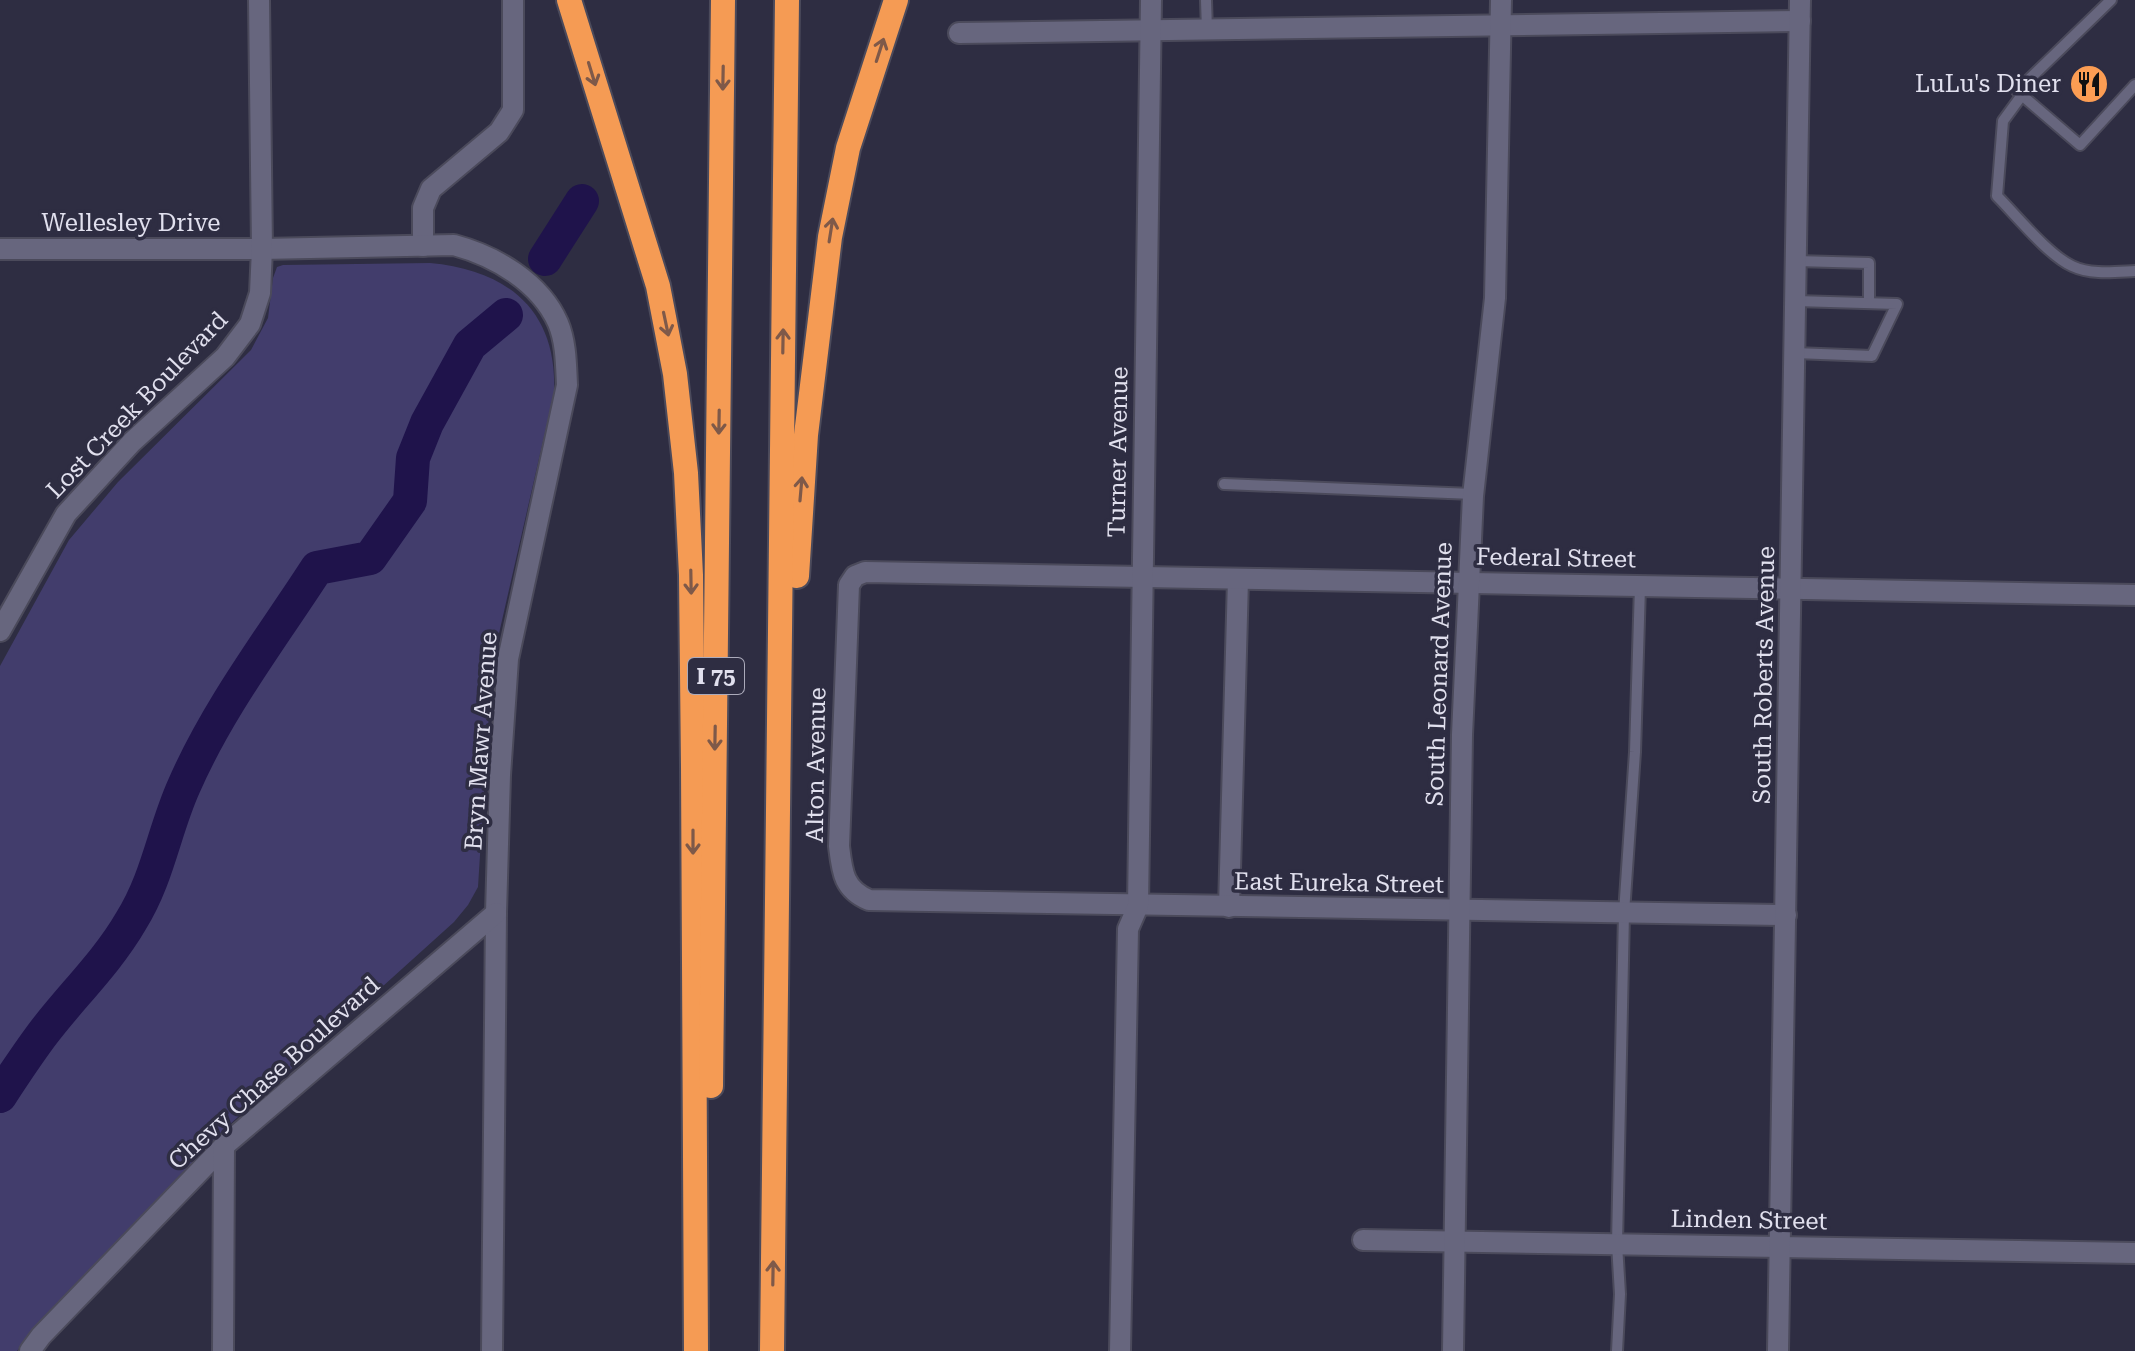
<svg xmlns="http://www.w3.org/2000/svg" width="2135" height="1351" font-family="'Roboto Serif',serif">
  <rect width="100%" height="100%" fill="#2e2d42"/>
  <path fill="#423d6c" d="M430,263C508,270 558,311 554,393L492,664L478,887L468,905L454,922L218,1135L30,1334L17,1351H0V666L69,540L118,482L251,350L268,318L273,278L277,267L283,265Z"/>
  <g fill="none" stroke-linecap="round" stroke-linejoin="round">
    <g stroke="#1f134b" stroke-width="34">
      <path d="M545,259L582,201"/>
      <path d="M0,1096C13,1076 27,1055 41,1036C70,997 106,964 131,921C158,878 164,830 184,786C218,708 271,639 317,568L370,558L410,501L413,458L427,423L470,345L506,315"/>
    </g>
    <defs>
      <g id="service">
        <path d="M1206,0L1207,30"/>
        <path d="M2111,0L2017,91L2080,145L2135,85"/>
        <path d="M2022,95L2003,121L1997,196C2016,215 2048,255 2072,266C2091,275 2114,272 2135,271"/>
        <path d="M1796,261L1869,263V303"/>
        <path d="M1795,353L1872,356L1897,304L1796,301"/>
        <path d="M1224,484L1473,494"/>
        <path d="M1617,1351L1620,1294L1617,1244L1624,913L1635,752L1640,586"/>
      </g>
      <g id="minor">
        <path d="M959,33L1800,21"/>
        <path d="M423,246V208L431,189L499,132L513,110V0"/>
        <path d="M0,249H262L454,245C495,256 540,282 558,323C566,342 566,364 567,385L508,659L500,775L496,913L492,1351"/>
        <path d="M0,631L66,514L132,442L225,357L250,324L260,293L262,249L259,0"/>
        <path d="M1229,907L1238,579"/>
        <path d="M1786,915L869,900C843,889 842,871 839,846L849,585L855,576L865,572L2135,595"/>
        <path d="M1363,1240L2135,1253"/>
        <path d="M30,1351L41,1336L224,1146L496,913"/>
        <path d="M223,1351L224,1146"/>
        <path d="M1120,1351L1128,929L1138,906L1151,0"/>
        <path d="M1453,1351L1462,735L1473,496L1495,298L1501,0"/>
        <path d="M1778,1351L1800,0"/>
      </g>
      <g id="motorway">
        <path d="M569,0L658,286L675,374L686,473L691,575L693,767L696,1351"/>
        <path d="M797,576L806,435L830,237L848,148L896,0"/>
        <path d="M711,1086L723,0"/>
        <path d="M772,1351L787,0"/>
      </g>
    </defs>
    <use href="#service" stroke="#4b4a5b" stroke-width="14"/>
    <use href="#minor" stroke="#4b4a5b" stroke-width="24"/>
    <use href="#motorway" stroke="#4b4a5b" stroke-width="28"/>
    <use href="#service" stroke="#67667e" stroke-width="10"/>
    <use href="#minor" stroke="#67667e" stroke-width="20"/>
    <use href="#motorway" stroke="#f59b54" stroke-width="24"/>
  </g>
  <defs><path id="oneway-shaft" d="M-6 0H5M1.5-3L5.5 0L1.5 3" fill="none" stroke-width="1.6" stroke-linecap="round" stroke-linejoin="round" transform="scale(2)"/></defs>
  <g stroke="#7e5949">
    <use href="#oneway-shaft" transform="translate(880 50) rotate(-72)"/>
    <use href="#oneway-shaft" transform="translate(592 74) rotate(73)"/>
    <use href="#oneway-shaft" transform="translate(723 78) rotate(91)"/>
    <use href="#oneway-shaft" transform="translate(831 230) rotate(-81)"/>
    <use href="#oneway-shaft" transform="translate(666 324) rotate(78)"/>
    <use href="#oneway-shaft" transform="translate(783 341) rotate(-89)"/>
    <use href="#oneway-shaft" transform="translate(719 422) rotate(91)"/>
    <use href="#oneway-shaft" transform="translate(801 489) rotate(-85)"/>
    <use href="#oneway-shaft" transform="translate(691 582) rotate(89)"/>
    <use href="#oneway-shaft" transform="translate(715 738) rotate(91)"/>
    <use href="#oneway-shaft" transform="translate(693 842) rotate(90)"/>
    <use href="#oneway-shaft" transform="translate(773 1273) rotate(-89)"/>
  </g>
  <defs>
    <symbol id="restaurant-disc" viewBox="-11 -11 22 22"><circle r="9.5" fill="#fc9d53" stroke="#2e2d42"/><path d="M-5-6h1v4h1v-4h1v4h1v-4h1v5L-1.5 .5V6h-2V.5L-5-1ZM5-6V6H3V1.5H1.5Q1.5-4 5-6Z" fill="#111"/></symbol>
  </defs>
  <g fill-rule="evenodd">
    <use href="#restaurant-disc" x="2067" y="62" width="44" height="44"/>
  </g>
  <g text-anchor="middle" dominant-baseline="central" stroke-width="7" stroke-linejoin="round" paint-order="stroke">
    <rect fill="#2e2d42" stroke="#abaaba" stroke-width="2" x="688" y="658" width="56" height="36" rx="6"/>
    <g font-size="22" font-weight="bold" fill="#e1e0ee">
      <text x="716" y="676">I 75</text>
    </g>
    <g font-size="24" fill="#e1e0ee" stroke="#2e2d42" text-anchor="end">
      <text x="2061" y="84">LuLu's Diner</text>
    </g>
    <g font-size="24" fill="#e1e0ee" stroke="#2e2d42">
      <text x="131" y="223">Wellesley Drive</text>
      <text transform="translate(137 405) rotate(-46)">Lost Creek Boulevard</text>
      <text transform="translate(1118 452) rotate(-89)">Turner Avenue</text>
      <text transform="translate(1556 558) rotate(1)">Federal Street</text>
      <text transform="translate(1439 674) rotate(-88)">South Leonard Avenue</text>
      <text transform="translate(1764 675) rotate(-89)">South Roberts Avenue</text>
      <text transform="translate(481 741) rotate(-86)">Bryn Mawr Avenue</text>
      <text transform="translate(816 765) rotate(-89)">Alton Avenue</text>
      <text transform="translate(1339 883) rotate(1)">East Eureka Street</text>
      <text transform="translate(274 1073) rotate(-42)">Chevy Chase Boulevard</text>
      <text transform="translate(1749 1220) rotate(1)">Linden Street</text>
    </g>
  </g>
</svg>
